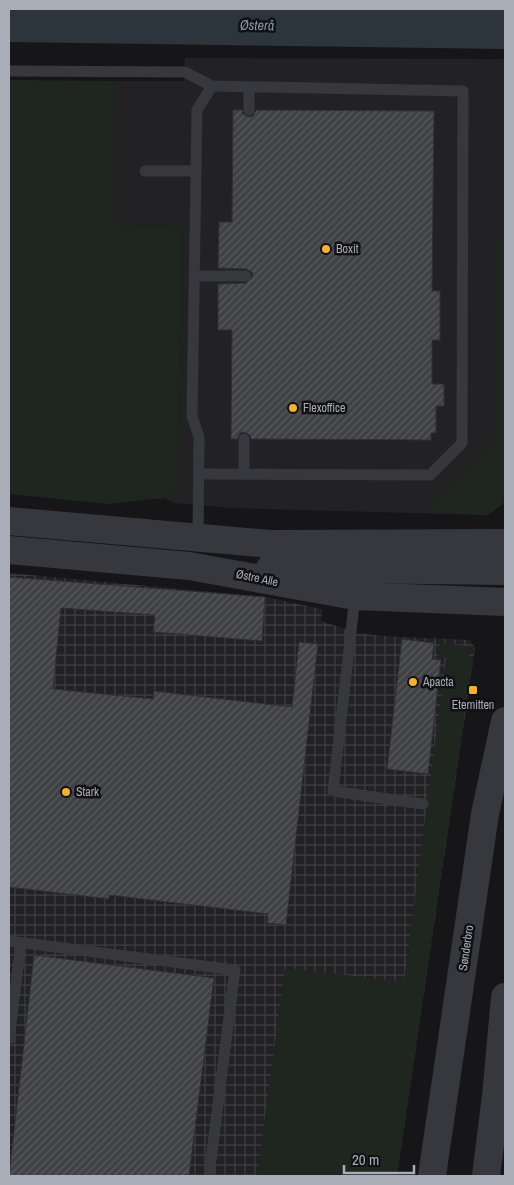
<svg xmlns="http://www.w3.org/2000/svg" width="514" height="1185" font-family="'Archivo Narrow',sans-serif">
  <defs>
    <pattern id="industrial-grid" width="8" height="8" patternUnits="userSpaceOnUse" patternTransform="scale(1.25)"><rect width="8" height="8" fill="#222225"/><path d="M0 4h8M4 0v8" fill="none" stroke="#3f3f43"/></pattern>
    <pattern id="building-hatch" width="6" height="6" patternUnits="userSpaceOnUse" patternTransform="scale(1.25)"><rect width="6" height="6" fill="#404145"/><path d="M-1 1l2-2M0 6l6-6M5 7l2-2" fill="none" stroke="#595a5e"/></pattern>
  </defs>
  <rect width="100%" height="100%" fill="#161618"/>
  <g fill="#222225">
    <path d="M458,9H505V13L458,12Z"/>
    <path d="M185,58L505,59V488L503,504L488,515L231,508L174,503L164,498L178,487L183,226L113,225L115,81H184Z"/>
  </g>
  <path fill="url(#industrial-grid)" d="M9,573L265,597L322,609L321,621L358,633L382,636L470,640L475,648L397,1176H9Z"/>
  <g fill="#1e261f">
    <path d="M9,80L115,81L113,225L183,226L178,487L164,498L108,504L9,494Z"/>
    <path d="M496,238H505V488L503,504L488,515L427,513V508L495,444Z"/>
    <path d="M440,642L466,646L472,663L397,1176H257L285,968L404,982L446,658L438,656Z"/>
  </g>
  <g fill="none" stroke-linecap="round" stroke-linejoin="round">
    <path stroke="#2c353c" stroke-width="42" d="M9,21L505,28"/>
  </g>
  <g fill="url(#building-hatch)" stroke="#303034">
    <path d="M233,110H242L243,114L249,117L253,116L256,110L434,111L432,291H440V340H432V384H444V406H436V433H431V440L251,439L250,435L244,432L240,433L237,439H231L232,330H218V284L246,283L253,276L252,272L246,269L218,268L219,222H232Z"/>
    <path d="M9,577L265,597L262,641L153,632L155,615L61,608L53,689L153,699L154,691L292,707L299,642L318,644L286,925L267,923L268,914L109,895V899L9,887Z"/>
    <path d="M402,639L434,643L432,659L441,660L428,774L387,769Z"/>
    <path d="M34,955L214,978L189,1176H9Z"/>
  </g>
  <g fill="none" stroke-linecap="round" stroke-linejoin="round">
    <g stroke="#37383d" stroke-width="11">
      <path d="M9,71L185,72L212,86L463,91L462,443L430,475L199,474"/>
      <path d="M249,110V87"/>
      <path d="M145,171H196"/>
      <path d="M194,276H246"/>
      <path d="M244,474V439"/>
      <path d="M198,538L199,437L192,416L197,110L212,86"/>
      <path d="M355,596L333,791L423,804"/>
      <path d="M9,941L235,970L209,1176"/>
      <path d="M9,1039L21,943"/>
    </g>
    <g stroke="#37383d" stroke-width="28">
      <path d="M9,521L271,544L505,543"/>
      <path d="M9,550L189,566L355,596L505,602"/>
      <path d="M270,568L505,571"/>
      <path d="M432,1176L485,814L505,721"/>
      <path d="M486,1176L496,1096L505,997"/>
    </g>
  </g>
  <g fill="#f2b134" stroke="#111113" stroke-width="2">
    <circle cx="326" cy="249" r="5"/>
    <circle cx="293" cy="408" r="5"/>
    <circle cx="413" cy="682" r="5"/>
    <rect x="468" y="685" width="10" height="10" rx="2.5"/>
    <circle cx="66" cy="792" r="5"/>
  </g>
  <g text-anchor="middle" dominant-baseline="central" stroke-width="5" stroke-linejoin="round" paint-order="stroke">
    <g font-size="12" fill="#a8adb8" stroke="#111113" text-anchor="start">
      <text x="336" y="249">Boxit</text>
      <text x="303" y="408">Flexoffice</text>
      <text x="423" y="682">Apacta</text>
      <text x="473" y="705" text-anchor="middle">Eternitten</text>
      <text x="76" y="792">Stark</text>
    </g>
    <g font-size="12" fill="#a8adb8" stroke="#111113">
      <text transform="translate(257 578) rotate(12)">Østre Alle</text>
      <text transform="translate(466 948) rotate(-82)">Sønderbro</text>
    </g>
    <g font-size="14" font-style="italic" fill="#7f9bb3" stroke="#111113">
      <text transform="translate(257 25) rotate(1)">Østerå</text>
    </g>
  </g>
  <rect width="514" height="1185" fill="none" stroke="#a8adb8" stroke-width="20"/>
  <path d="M344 1165v8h70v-8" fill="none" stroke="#a8adb8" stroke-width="2.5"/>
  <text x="352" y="1165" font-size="15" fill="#a8adb8" stroke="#111113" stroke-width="4" paint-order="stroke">20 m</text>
</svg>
